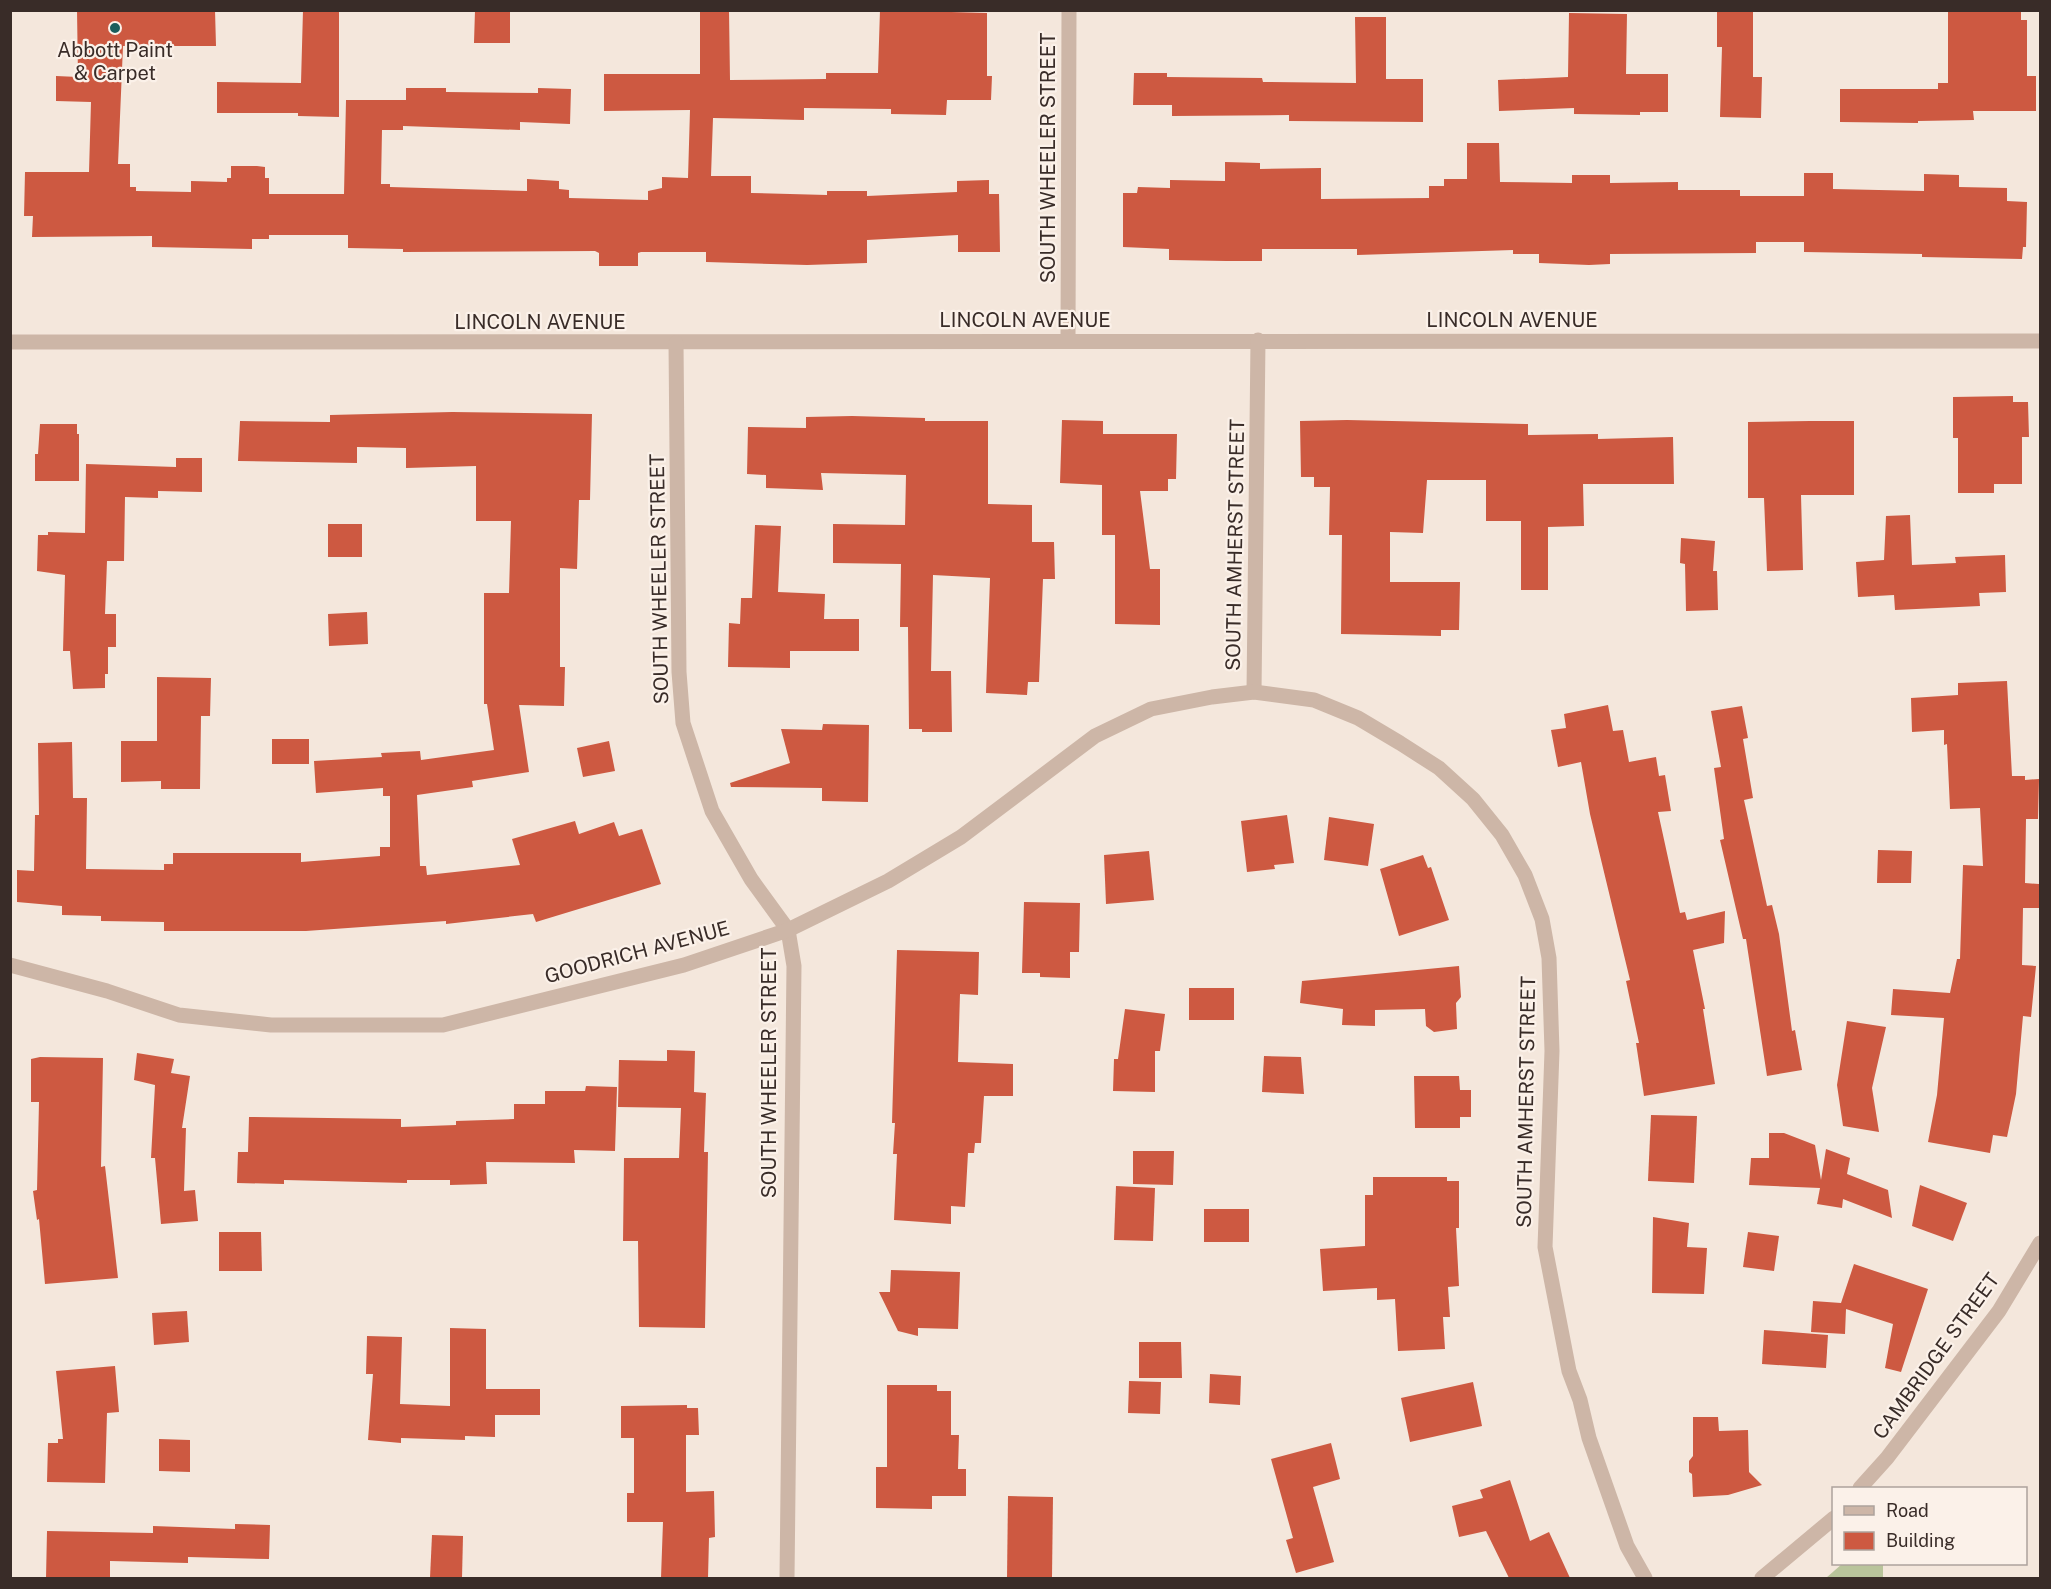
<svg xmlns="http://www.w3.org/2000/svg" width="2051" height="1589" font-family="'Public Sans',sans-serif">
  <rect width="100%" height="100%" fill="#f4e7dc"/>
  <path fill="#b9c49b" d="M1842,1564H1883V1578H1826Z"/>
  <g fill="#cd5941">
    <path d="M77,10H215L216,46H123L118,164H130V187H136V191L191,192V181L227,182V178H231V166H257L265,167V178H269V194H344L346,100H406V88H446V92L538,93V88L571,89L570,124L520,122V130L403,126V130H382L381,184H390V187L527,191V179L559,181V189L569,190V198L648,200V191L662,188V177L688,178L690,110L604,111V74H700V10H729L730,80L826,79V73H878L880,10L987,13V76H992L991,100H947L946,115L891,114V109L804,108V120L713,118L711,176H751V193L827,195V191H867V196L957,192V181L989,180V194H999L1000,252H958V235L867,240V263L807,265L706,262V252H641L638,253V266H599V253L595,251L403,252V249L348,248V235H269V239H252V249L152,247V236L32,237L33,216H24L25,172H89L91,102L56,101V76L78,77Z"/>
    <path d="M303,10H339V117L298,116V113H217V82L301,83Z"/>
    <path d="M475,10H510V43H474Z"/>
    <path d="M1717,10H1753V77H1762L1761,118L1720,117L1722,47H1717Z"/>
    <path d="M1948,10H2021V20H2027V76H2036V111H1973L1974,120L1918,121V123L1840,122V89H1938V83H1948Z"/>
    <path d="M1569,13L1627,14L1626,74H1668V112H1640V115L1574,114V108L1499,111L1498,80L1568,77Z"/>
    <path d="M1355,17H1386V79H1423V122L1289,121V115L1172,116V105H1133L1134,73H1167V77L1262,78L1263,82L1356,83Z"/>
    <path d="M1467,143H1499L1500,182L1572,183V175H1610V183L1678,182V190H1740V196H1804V173H1833V189L1924,191V174L1959,175V187L2007,188V201L2027,202L2026,247H2023L2022,259L1922,257V254L1804,252V242H1756V253L1610,254V264L1589,265L1539,263V254H1513V250L1357,255V249H1262V261H1226L1169,260V249L1123,247V193H1137L1138,187L1170,188V180L1225,181V162L1260,163V169L1321,168V199L1429,198V186H1444V179H1467Z"/>
    <path d="M2013,396V402H2028L2029,437H2022V484H1994V493H1958V438H1953V397Z"/>
    <path d="M452,412L592,414L590,500H579L577,569L560,568V667H565L564,706L519,705L529,772L472,781L473,787L417,795L420,866H426L427,875L520,865L512,839L575,821L579,834L614,822L619,836L642,829L661,884L536,922L533,914L446,924V921L306,931H164V922L101,921V916L62,915V906L17,902V870L34,871L35,815H39L38,743L72,742L73,798H87L86,869L164,870V864H173V853H301V862L380,856V847H390V796H383V788L316,793L314,761L382,757L381,753L420,751L421,760L494,750L487,704H484V593H509L511,521H476V466L406,468V448L357,447V463L238,461L240,421L330,422V415Z"/>
    <path d="M852,416L925,418V421H988V504L1032,505V542H1054L1055,579H1043L1039,682H1028L1027,695L986,693L990,578L933,575L931,671H951L952,732H922V729H909L908,627H900L901,564L833,563V524L905,525L906,475L821,473L823,490L766,488V475L747,474L748,427L806,428V417Z"/>
    <path d="M1062,420L1103,421V434H1177L1176,479H1168V491H1140L1150,569H1160V625L1115,624V535H1102V485L1060,483Z"/>
    <path d="M1347,420L1528,424V435L1598,434V439L1673,437L1674,484H1583L1584,526L1548,527V590H1521V521H1486V480H1427L1423,533L1390,532V582H1460L1459,630H1441V636L1341,634L1342,535H1329L1330,487H1314V477H1301L1300,421Z"/>
    <path d="M1810,421H1854V495H1801L1803,570L1767,571L1764,498H1748V422Z"/>
    <path d="M40,424H77V434H79V481H35V454H38Z"/>
    <path d="M176,458H202V492L158,491V498L125,497L124,561H107L105,614H116V647H108V674H105V688L73,689L70,651H63L65,575L37,571L38,535H48V532L85,533L86,464L176,467Z"/>
    <path d="M1910,515L1912,565L1956,563L1955,557L2005,555L2006,592L1979,593L1980,606L1895,610L1894,595L1858,597L1856,562L1884,560L1886,516Z"/>
    <rect x="328" y="524" width="34" height="33"/>
    <path d="M755,525L781,526L778,592L825,594L824,619H859V651H790V668L728,667L729,623L740,624L741,598H752Z"/>
    <path d="M1681,538L1715,541L1713,571H1717L1718,610L1686,611L1685,564L1680,563Z"/>
    <path d="M367,612L368,644L329,646L328,614Z"/>
    <path d="M157,677L211,678L210,716H201L200,789H161V781L121,782V741H157Z"/>
    <path d="M2007,681L2012,776H2025V780L2039,779L2038,819H2026L2025,883L2039,884V908H2023L2022,965L2036,966L2031,1017L2023,1016L2016,1094L2007,1137L1993,1135L1990,1153L1928,1142L1937,1095L1944,1018L1891,1015L1893,989L1950,993L1957,959H1960L1963,865L1983,866L1980,808L1950,809L1947,744L1944,745V730L1912,732L1911,698L1958,695V683Z"/>
    <path d="M1608,705L1613,731L1623,730L1629,762L1656,757L1659,776L1665,775L1671,811L1658,812L1680,913L1685,912L1687,920L1725,911L1724,943L1693,950L1705,1009H1703L1715,1084L1644,1096L1636,1043H1639L1626,981L1630,980L1590,814L1581,762L1558,767L1551,730L1566,728L1564,714Z"/>
    <path d="M1742,706L1748,738L1743,739L1753,798L1744,800L1767,906L1772,905L1779,934L1792,1031L1795,1030L1802,1070L1767,1076L1746,939H1743L1720,840L1724,839L1714,768L1721,767L1711,711Z"/>
    <path d="M823,724L869,725L868,802L822,801V788L731,787L730,783L790,763L781,729L822,730Z"/>
    <rect x="272" y="739" width="37" height="25"/>
    <path d="M609,741L615,771L583,777L577,748Z"/>
    <path d="M1287,815L1294,863L1274,865L1275,869L1247,872L1241,821Z"/>
    <path d="M1329,817L1374,824L1368,866L1324,860Z"/>
    <path d="M1878,850L1912,851L1911,883H1877Z"/>
    <path d="M1149,851L1154,900L1106,904L1104,855Z"/>
    <path d="M1423,855L1428,868L1431,867L1449,920L1399,936L1380,869Z"/>
    <path d="M1024,902L1080,903L1079,952H1070V978L1040,977V973H1022Z"/>
    <path d="M897,950L979,952L978,995L960,994L958,1062L1013,1064V1096H984L981,1143H975L974,1153H968L965,1207L951,1206V1224L894,1220L897,1154H893L895,1123H892Z"/>
    <path d="M1459,966L1461,997L1456,1003L1457,1029L1434,1032L1426,1026L1425,1009L1375,1010V1026L1342,1025L1343,1009L1300,1003L1302,981Z"/>
    <rect x="1189" y="988" width="45" height="32"/>
    <path d="M1125,1009L1165,1014L1160,1051H1155V1092L1113,1091L1114,1059H1118Z"/>
    <path d="M1847,1021L1886,1027L1872,1088L1879,1132L1843,1126L1837,1085Z"/>
    <path d="M667,1050L695,1051L694,1092L706,1093L704,1152H708L705,1328L639,1327L638,1241H623L624,1158H679L681,1108L618,1107L619,1060L667,1061Z"/>
    <path d="M137,1053L174,1059L171,1073L190,1076L182,1128H186L184,1191L195,1190L198,1221L161,1224L155,1158H151L155,1085L134,1080Z"/>
    <path d="M1264,1056L1301,1057L1304,1094L1262,1092Z"/>
    <path d="M40,1057L103,1058L101,1167L105,1166L118,1278L45,1284L39,1219L37,1220L33,1191L37,1190L39,1102H31V1059Z"/>
    <path d="M1414,1076H1459L1460,1090H1471V1117H1460V1128H1415Z"/>
    <path d="M586,1086L617,1087L615,1151L574,1150L575,1163L486,1162L487,1184L450,1185V1180H407V1183L284,1180V1184L237,1183L238,1152H248L249,1117L401,1119V1127L456,1125V1121L514,1119V1104H545V1091H585Z"/>
    <path d="M1651,1115L1697,1116L1694,1183L1648,1181Z"/>
    <path d="M1769,1133H1784L1815,1145L1821,1180L1826,1149L1850,1158L1847,1174L1888,1190L1892,1218L1843,1199L1842,1208L1817,1204L1820,1188L1749,1185L1751,1158H1769Z"/>
    <path d="M1133,1151H1174L1173,1185L1133,1184Z"/>
    <path d="M1373,1177H1447V1181H1459V1228H1456L1459,1286L1448,1287L1450,1317H1443L1445,1349L1398,1351L1395,1299L1377,1300V1288L1323,1291L1320,1249L1365,1246V1195H1373Z"/>
    <path d="M1920,1185L1967,1203L1953,1241L1912,1226Z"/>
    <path d="M1116,1186L1155,1188L1153,1241L1114,1240Z"/>
    <rect x="1204" y="1209" width="45" height="33"/>
    <path d="M1653,1217L1689,1223L1687,1247L1707,1248L1704,1294L1652,1293Z"/>
    <path d="M219,1232H261L262,1271H219Z"/>
    <path d="M1748,1232L1779,1236L1774,1271L1743,1267Z"/>
    <path d="M1854,1264L1928,1289L1901,1372L1885,1368L1893,1324L1846,1309L1845,1334L1811,1332L1813,1301L1841,1303Z"/>
    <path d="M891,1270L960,1272L958,1329L918,1328V1336L898,1331L879,1292H890Z"/>
    <path d="M187,1311L189,1342L154,1345L152,1313Z"/>
    <path d="M450,1328L486,1329V1389H540V1415H495V1437L465,1436V1440L401,1438V1443L368,1440L373,1374H366L367,1336L402,1337L400,1404L450,1406Z"/>
    <path d="M1764,1330L1828,1335L1826,1368L1762,1364Z"/>
    <path d="M1139,1342H1181L1182,1378H1139Z"/>
    <path d="M115,1366L119,1412L107,1413L105,1483L47,1482L48,1443H58V1439H63L56,1371Z"/>
    <path d="M1210,1374L1241,1376L1240,1405L1209,1403Z"/>
    <path d="M1129,1381L1161,1382L1160,1414L1128,1413Z"/>
    <path d="M1473,1382L1482,1426L1410,1442L1401,1398Z"/>
    <path d="M887,1385H937V1391H951V1435H959L958,1469H966V1496H932V1509L876,1508V1467H887Z"/>
    <path d="M687,1405V1408H698L699,1435H686V1492L714,1491L715,1537L709,1538L708,1578H661L663,1522H627V1493H634V1438H621V1406Z"/>
    <path d="M1693,1417H1718L1719,1431L1748,1430L1749,1472L1762,1485L1728,1495L1693,1497L1692,1474L1689,1472V1461L1693,1456Z"/>
    <path d="M159,1439L190,1440V1472L159,1471Z"/>
    <path d="M1331,1443L1340,1479L1313,1487L1334,1562L1296,1573L1286,1540L1293,1538L1271,1459Z"/>
    <path d="M1510,1480L1530,1541L1549,1532L1570,1578H1509L1486,1531L1459,1537L1452,1506L1483,1498L1480,1490Z"/>
    <path d="M1008,1496L1053,1497L1052,1578H1007Z"/>
    <path d="M235,1524L270,1525L269,1559L188,1557V1563L110,1561V1578H46L47,1531L153,1533V1526L235,1529Z"/>
    <path d="M432,1535L463,1536L462,1578H430Z"/>
  </g>
  <g fill="none" stroke-linecap="round" stroke-linejoin="round">
    <g stroke="#cdb6a7" stroke-width="15">
      <path d="M1068,341L1069,10"/>
      <path d="M10,342L2040,341"/>
      <path d="M676,343L679,672L683,723L712,811L751,879L788,930L794,966L787,1578"/>
      <path d="M1254,692L1258,340"/>
      <path d="M10,965L107,991L179,1015L271,1025H443L684,965L788,930L888,881L961,837L1095,736L1151,709L1212,697L1254,692L1314,700L1358,718L1400,743L1439,768L1473,799L1502,835L1525,875L1542,919L1549,958L1552,1051L1545,1247L1569,1371L1580,1400L1589,1438L1627,1546L1645,1578"/>
      <path d="M1860,1488L1887,1458L1999,1311L2040,1243"/>
      <path d="M1762,1578L1834,1518"/>
    </g>
  </g>
  <circle fill="#1b5d5c" stroke="#fbf1e9" stroke-width="2" cx="115" cy="28" r="6"/>
  <g text-anchor="middle" dominant-baseline="central" stroke-width="4.5" stroke-linejoin="round" paint-order="stroke">
    <g font-size="20" fill="#392c28" stroke="#fbf1e9">
      <text x="115" y="50">Abbott Paint<tspan x="115" dy="23">&amp; Carpet</tspan></text>
    </g>
    <g font-size="20" fill="#392c28" stroke="#fbf1e9">
      <text transform="translate(1048 158) rotate(-90)">SOUTH WHEELER STREET</text>
      <text x="1025" y="320">LINCOLN AVENUE</text>
      <text x="1512" y="320">LINCOLN AVENUE</text>
      <text x="540" y="322">LINCOLN AVENUE</text>
      <text transform="translate(1235 545) rotate(-89)">SOUTH AMHERST STREET</text>
      <text transform="translate(659 579) rotate(-91)">SOUTH WHEELER STREET</text>
      <text transform="translate(637 952) rotate(-15)">GOODRICH AVENUE</text>
      <text transform="translate(769 1073) rotate(-90)">SOUTH WHEELER STREET</text>
      <text transform="translate(1526 1102) rotate(-89)">SOUTH AMHERST STREET</text>
      <text transform="translate(1936 1356) rotate(-54)">CAMBRIDGE STREET</text>
    </g>
  </g>
  <rect width="2051" height="1589" fill="none" stroke="#392c28" stroke-width="24"/>
  <rect x="1832" y="1487" width="195" height="78" fill="#fbf1e9" stroke="#ada29c" stroke-width="1.5"/>
  <rect x="1844" y="1506" width="30" height="9" fill="#cdb6a7" stroke="#ada29c" stroke-width="1.5"/>
  <text x="1886" y="1517" font-size="18" fill="#392c28">Road</text>
  <rect x="1844" y="1532" width="30" height="18" fill="#cd5941" stroke="#ada29c" stroke-width="1.5"/>
  <text x="1886" y="1547" font-size="18" fill="#392c28">Building</text>
</svg>
